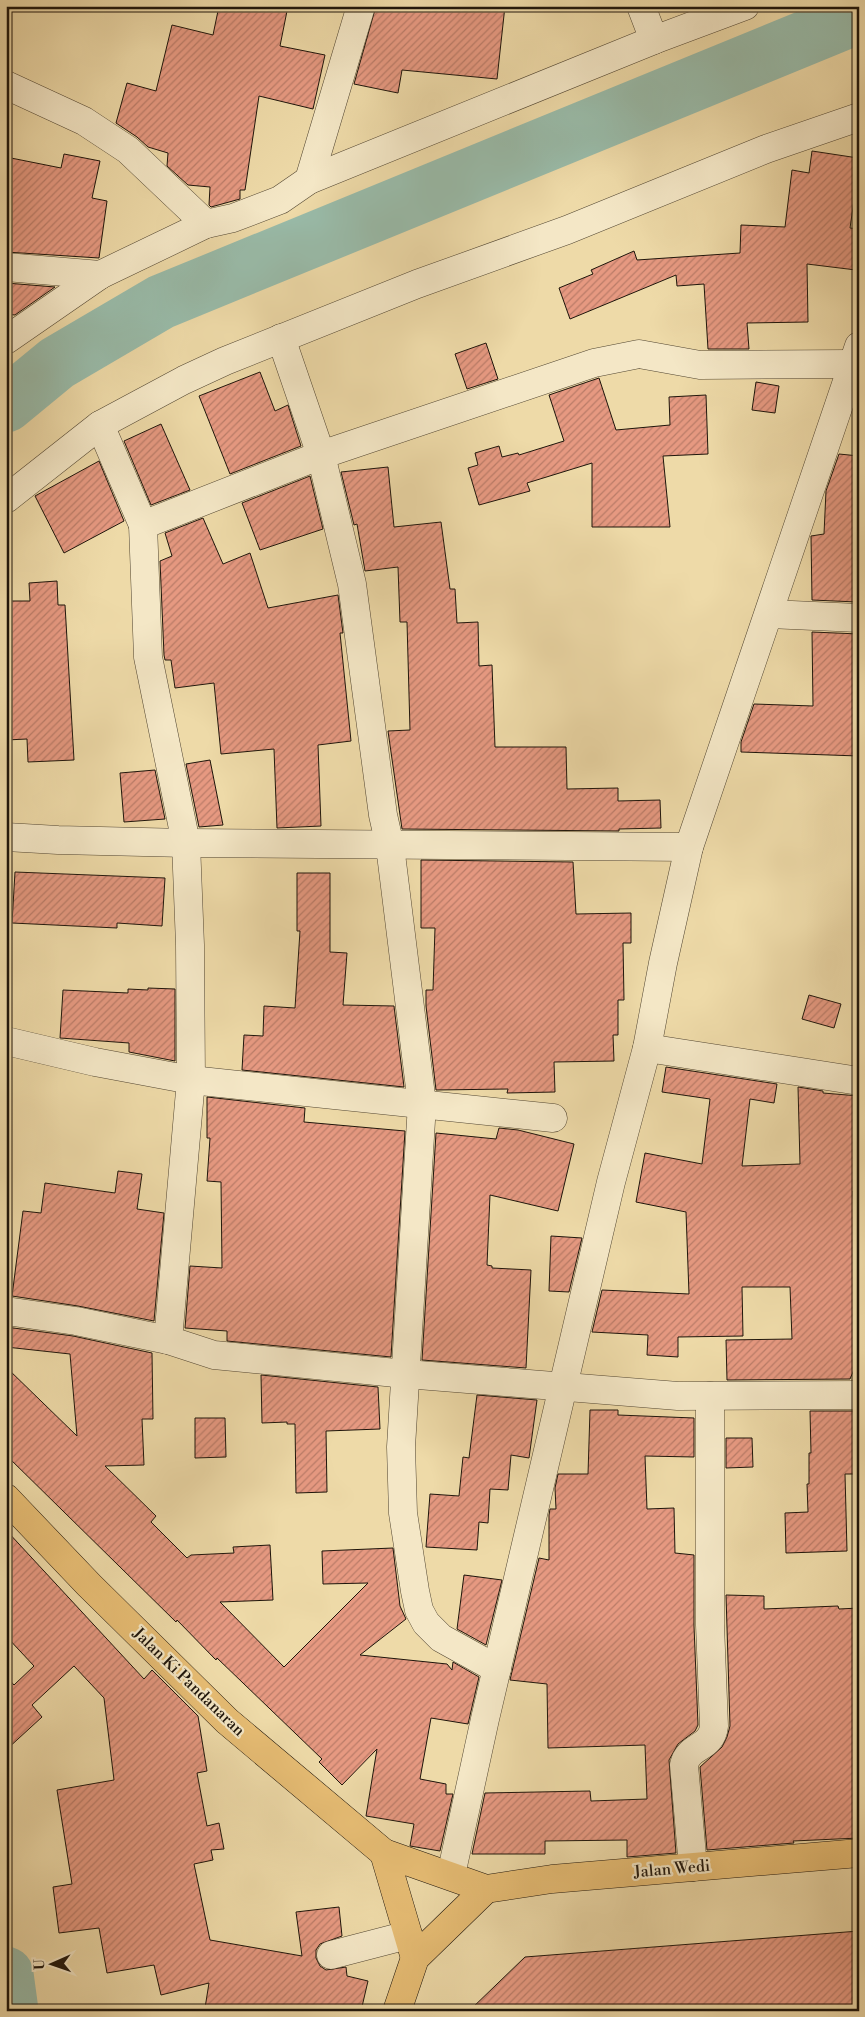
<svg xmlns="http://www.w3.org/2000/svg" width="865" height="2017" font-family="'Libre Bodoni',serif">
  <defs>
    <pattern id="building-hatch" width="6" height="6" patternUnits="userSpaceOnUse" patternTransform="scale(1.25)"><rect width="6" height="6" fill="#e69981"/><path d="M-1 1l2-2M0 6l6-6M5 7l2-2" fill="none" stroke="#ba7c68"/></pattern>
  </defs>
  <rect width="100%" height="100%" fill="#eedaa8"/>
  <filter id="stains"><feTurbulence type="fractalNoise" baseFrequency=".004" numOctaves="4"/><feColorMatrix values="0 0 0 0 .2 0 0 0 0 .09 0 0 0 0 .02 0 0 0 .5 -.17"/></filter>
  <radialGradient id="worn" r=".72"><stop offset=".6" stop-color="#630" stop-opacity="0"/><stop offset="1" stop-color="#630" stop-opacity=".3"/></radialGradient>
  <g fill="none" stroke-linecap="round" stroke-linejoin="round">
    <g stroke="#99bba9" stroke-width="55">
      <path d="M6,405L57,363L161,302L859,16"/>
      <path d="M6,1974L11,2011"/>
    </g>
  </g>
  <g fill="url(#building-hatch)" stroke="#1e150b">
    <path d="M219,6H288L280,46L325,55L313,109L259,96L245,190H240V199L211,207L209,205L210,187L188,185L167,166L168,153L148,147L137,137L116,123L127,83L156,91L172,25L213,35Z"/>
    <path d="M376,6H505L497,79L402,70L398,93L354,84Z"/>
    <path d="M812,151L858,158L855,179L857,180L850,228L859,229V249L856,270L807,264L808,322L747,323L749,349H708L704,284L677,286L676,275L570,319L559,288L593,274L591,270L634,251L637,260L740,253L741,225L785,227L792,170L809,173Z"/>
    <path d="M64,154L100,161L92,198L107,201L99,258L6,252V157L61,168Z"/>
    <path d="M6,283L55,287L15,315L6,314Z"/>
    <path d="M486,343L498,379L467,389L455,354Z"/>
    <path d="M260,372L275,411L288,405L301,446L230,474L199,396Z"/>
    <path d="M599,378L616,430L670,425L669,397L706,395L708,454L663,456L670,527H592V463L527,483L530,491L479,505L468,468L478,465L475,453L499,446L502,457L518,453L519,455L564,441L549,395Z"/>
    <path d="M756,382L779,386L775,413L752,410Z"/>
    <path d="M161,424L190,490L151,505L124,441Z"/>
    <path d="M839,454L859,456L857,602L812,600L811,536L824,534L826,491Z"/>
    <path d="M99,461L124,521L64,553L35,496Z"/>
    <path d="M388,467L394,527L441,522L450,589H455L457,623L478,622L479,666L492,665L495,747H566L567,789L618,788V801L660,800L661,828L619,829V831L402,829L388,731L410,730L407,622H400L398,567L365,571L357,524L354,525L341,472Z"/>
    <path d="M310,476L323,529L260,550L242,503Z"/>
    <path d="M203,518L223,564L250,553L268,608L338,595L343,633H340L351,741L318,745L321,826L277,828L274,749L221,754L214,683L175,688L171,660H165L164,655L160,561L172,556L165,533Z"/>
    <path d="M57,581L58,605H65L74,760L28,762L27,739L6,740V601H30L29,583Z"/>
    <path d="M812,632L859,634V756L741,752V742L754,704L813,706Z"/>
    <path d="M210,760L223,825L199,827L186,764Z"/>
    <path d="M155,770L165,819L124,822L120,773Z"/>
    <path d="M421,860L573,862L576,914L631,913V943H623L624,1000H618V1035H613L614,1061L554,1062L555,1092L507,1093L508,1089L436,1090L426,1006V990H433L435,928H421Z"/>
    <path d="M15,872L165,878L162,926L117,923V928L12,923Z"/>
    <path d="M297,873H330V952L347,953L343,1005L394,1006L404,1087L242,1070L244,1035L263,1036L264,1006L295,1008L300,931H297Z"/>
    <path d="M148,988L175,989V1061L129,1052V1043L60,1038L63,990L128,993V989L148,990Z"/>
    <path d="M809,995L841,1004L834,1028L802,1019Z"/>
    <path d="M666,1067L777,1084L774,1103L750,1099L742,1166L800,1164L798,1087L823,1091V1093L859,1096V1191H853L856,1257H859V1358L850,1379L727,1380L726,1340L792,1339L790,1287H742L743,1336L678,1337V1357L647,1355L648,1335L592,1332L602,1290L689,1294L686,1212L636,1202L645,1153L702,1164L710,1099L662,1092Z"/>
    <path d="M207,1097L305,1108L304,1122L405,1131L391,1357L227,1341V1331L185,1328L190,1266L222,1268L221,1182L207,1181L210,1138H207Z"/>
    <path d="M499,1128L518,1130L574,1144L558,1211L490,1195L487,1265L492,1266V1268L531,1270L526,1368L422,1360L436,1133L496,1139Z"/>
    <path d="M118,1171L142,1174L137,1209L164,1213L154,1321L78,1306L12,1296L23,1211L41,1213L45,1183L115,1193Z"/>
    <path d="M551,1236L582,1238L569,1292L549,1291Z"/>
    <path d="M6,1327L73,1336L152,1353L153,1419H142L144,1465L105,1466L156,1516L151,1522L187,1558L191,1555L234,1553L233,1547L270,1545L273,1600L220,1602L284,1667L368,1583L323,1584L322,1551L393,1548L400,1606L406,1619L360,1655L447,1664L452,1670L453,1662L479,1677L468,1724L431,1718L420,1779L446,1784V1794H453L440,1851L410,1846L414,1824L366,1816L377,1749L342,1785L319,1762L322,1759L217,1658L216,1660L177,1620L176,1622L6,1455V1367L77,1436L70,1354L6,1347Z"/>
    <path d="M261,1375L378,1387L380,1429L326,1431L327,1492L296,1493L295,1424H287V1422L262,1423Z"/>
    <path d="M477,1395L537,1400L529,1458L511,1455L508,1490L490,1489L488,1523L479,1522L477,1550L426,1547L430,1494L459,1496L463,1457L469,1458Z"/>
    <path d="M590,1410H618V1415L694,1418V1457L645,1456L647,1509L674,1508L675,1553L694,1555V1626L698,1725L695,1731L678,1744L669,1760L676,1853L627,1857V1840L545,1841V1854H472L485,1793L590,1791L591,1801L647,1799L645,1745L548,1748L547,1684L510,1680L539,1558L549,1560V1515L550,1509H556L555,1488L558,1474H588Z"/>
    <path d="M859,1411V1474H845L847,1551L786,1553L785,1513L808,1512L807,1484H809V1453H811L810,1411Z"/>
    <path d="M195,1418H225L226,1457L195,1458Z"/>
    <path d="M726,1438H752L753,1467L726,1468Z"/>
    <path d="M6,1530L144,1679L152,1670L198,1716L207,1771L197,1773L207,1826L219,1823L224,1849L211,1850L213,1860L194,1864L210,1940L302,1956L296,1912L339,1907L342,1936L320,1944L316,1950V1958L320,1966L326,1970L346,1967L347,1976L368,1981L361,2011H223L205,2008L209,1983L161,1995L154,1965L107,1973L99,1928L59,1933L53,1887L72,1884L57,1790L114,1780L104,1698L74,1666L32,1705L42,1717L6,1750V1676L14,1685L34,1666L6,1636Z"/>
    <path d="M464,1575L502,1580L486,1645L457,1629Z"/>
    <path d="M726,1595L764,1596V1609L838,1606L839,1609L859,1608V1838L793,1841L794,1843L707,1850L700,1767L722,1747L727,1737L730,1726Z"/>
    <path d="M859,1931V2011H469L525,1957Z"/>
  </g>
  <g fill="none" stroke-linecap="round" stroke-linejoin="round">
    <defs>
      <g id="minor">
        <path d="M641,6L654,40"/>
        <path d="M6,85L84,121L128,150L206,224"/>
        <path d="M309,180L361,6"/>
        <path d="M6,267L100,275"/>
        <path d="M281,338L321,455L352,584L383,815L390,846L422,1104L401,1447L403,1513L415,1591L419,1610L426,1623L441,1638L497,1669"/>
        <path d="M6,340L100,275L206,224L233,218L280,200L309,180L654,40L745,6"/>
        <path d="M100,425L143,525"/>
        <path d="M6,499L100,425L184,380L225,361L417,284L567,230L766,149L859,117"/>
        <path d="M769,614L859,618"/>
        <path d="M6,837L58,840L186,843L689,847"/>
        <path d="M6,1041L95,1062L191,1080L553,1118"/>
        <path d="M647,1048L859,1081"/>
        <path d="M6,1311L76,1321L168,1340L214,1355L406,1374L678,1396L859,1395"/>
        <path d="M168,1340L191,1080L190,945L186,843L148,657L143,525L321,455L594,363L639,354L700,365L851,364"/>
        <path d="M693,1867L684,1765C688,1745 712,1749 714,1726L710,1625V1396"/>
        <path d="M451,1875L485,1719L611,1182L647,1048L663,963L689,847L859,346"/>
        <path d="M331,1955L408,1935"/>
      </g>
      <g id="major">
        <path d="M6,1498L89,1585L227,1721L384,1853"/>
        <path d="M415,1958L384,1853L486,1889L552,1879L859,1853"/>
        <path d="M397,2011L415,1958L486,1889"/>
      </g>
    </defs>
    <use href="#minor" stroke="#524632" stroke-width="29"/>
    <use href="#major" stroke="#1e150b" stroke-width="29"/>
    <use href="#minor" stroke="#f4e7c6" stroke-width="28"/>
    <use href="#major" stroke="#e7bd74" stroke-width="28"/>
  </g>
  <g text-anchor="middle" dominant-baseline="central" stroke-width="4.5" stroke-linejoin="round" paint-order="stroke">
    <g font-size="16" fill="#1e150b" stroke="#f4e7c6">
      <text transform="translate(189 1682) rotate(44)">Jalan Ki Pandanaran</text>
      <text transform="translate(672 1869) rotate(-5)">Jalan Wedi</text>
    </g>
  </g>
  <rect width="865" height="2017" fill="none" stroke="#eedaa8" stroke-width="25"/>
  <rect x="8" y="8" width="850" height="2002" fill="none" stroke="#1e150b" stroke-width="2.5"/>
  <rect x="12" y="12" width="840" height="1992" fill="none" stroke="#1e150b"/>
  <g transform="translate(52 1964) rotate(268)" stroke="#f4e7c6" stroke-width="4" paint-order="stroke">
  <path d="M0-4L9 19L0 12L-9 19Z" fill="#1e150b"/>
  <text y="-8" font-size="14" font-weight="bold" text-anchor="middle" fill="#1e150b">U</text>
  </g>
  <rect width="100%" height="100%" filter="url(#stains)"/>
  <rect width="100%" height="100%" fill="url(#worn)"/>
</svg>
